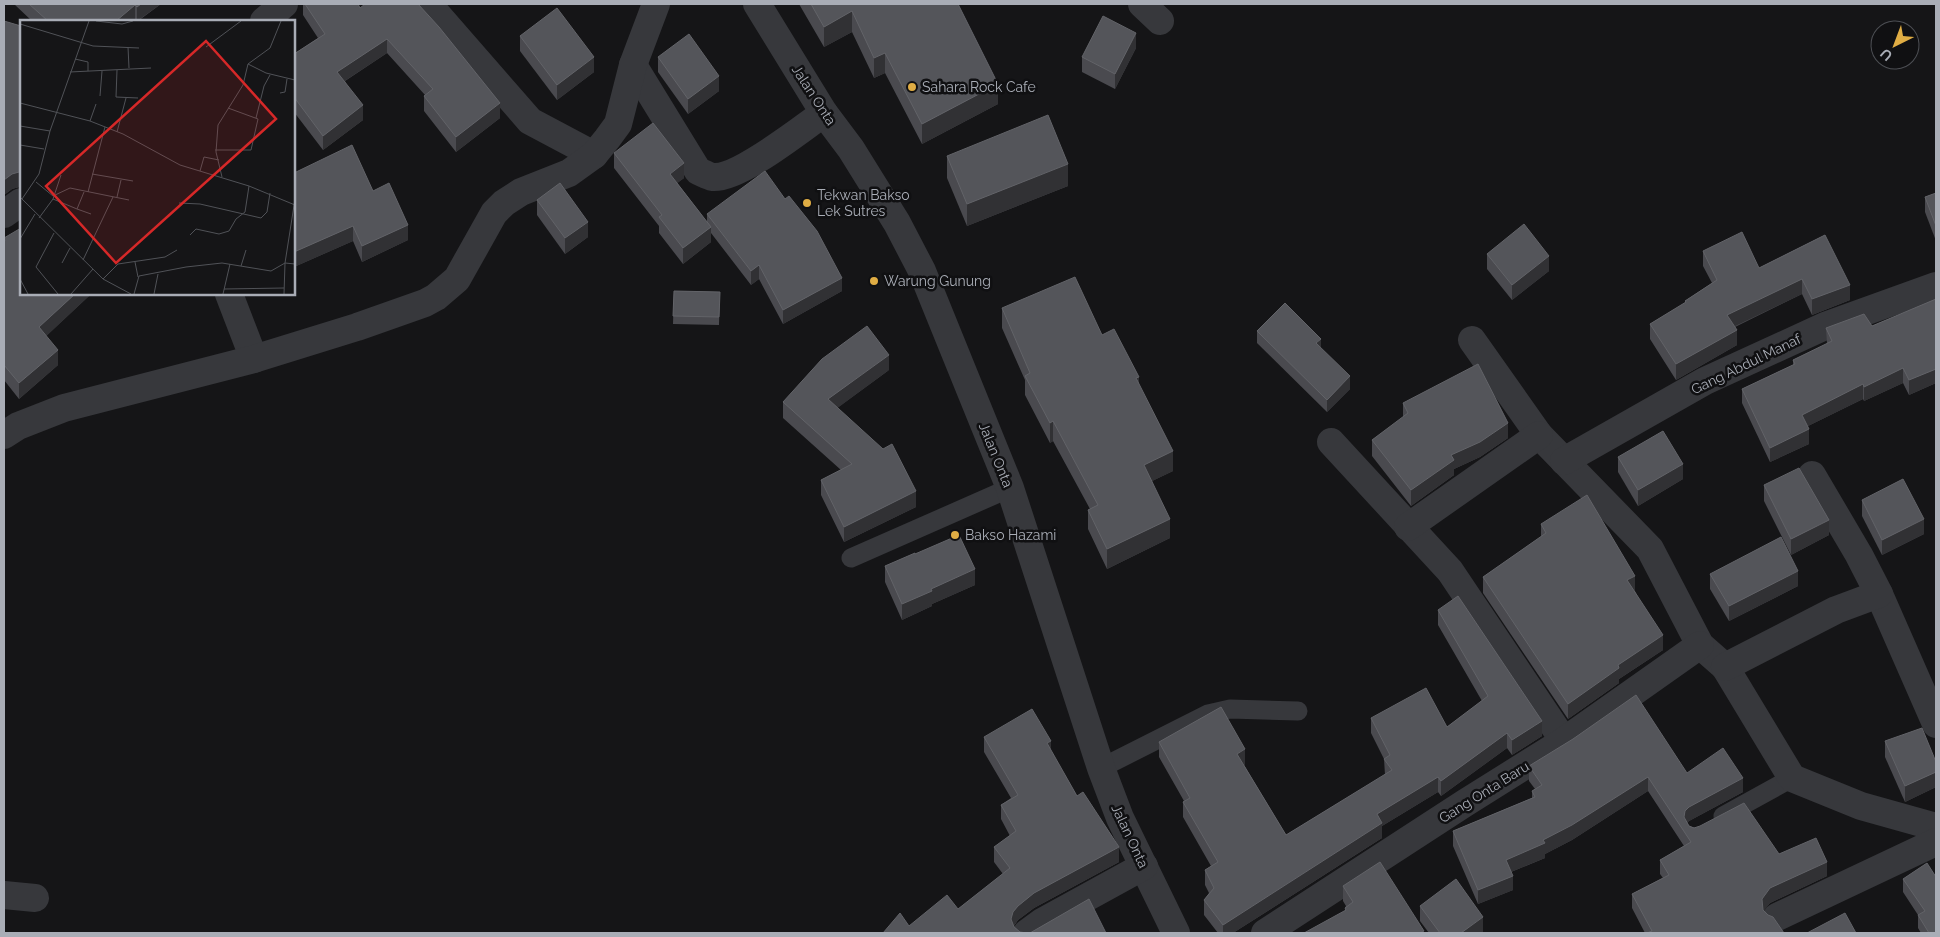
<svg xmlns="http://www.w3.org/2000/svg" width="1940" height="937" font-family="Raleway,sans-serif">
  <rect width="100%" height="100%" fill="#151517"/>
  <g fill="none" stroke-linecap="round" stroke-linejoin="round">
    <g stroke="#37383c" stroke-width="19">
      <path d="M851,558L1010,488"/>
      <path d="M1101,768L1208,714L1230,709L1298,711"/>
      <path d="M1723,816L1792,778"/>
    </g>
    <g stroke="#37383c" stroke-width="28">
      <path d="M428,4L530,121L594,155"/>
      <path d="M757,4L824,113L851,149L897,223L922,271L1010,488L1101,768L1120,818L1176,933"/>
      <path d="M1142,4L1160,21"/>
      <path d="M264,21L284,4"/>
      <path d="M633,65L698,171C703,173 708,176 713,177C739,179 801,129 824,113"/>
      <path d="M4,214L21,202"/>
      <path d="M229,294L254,359"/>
      <path d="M1472,340L1539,435L1650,549L1700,645L1725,667L1792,778L1861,806L1936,827"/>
      <path d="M4,435L18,426L64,408L254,359L357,327L425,303L436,297L457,279L494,213L504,203L521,192L569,173L594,155L607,139L618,124L633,65L656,4"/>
      <path d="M1331,442L1450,571L1564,741"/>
      <path d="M1564,461L1705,381L1825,326L1936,286"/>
      <path d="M1408,527L1539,435"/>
      <path d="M1879,594L1936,724"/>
      <path d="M1725,667L1836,610L1879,594L1859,555L1812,475"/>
      <path d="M4,895L35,898"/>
      <path d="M1777,917L1936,842"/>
      <path d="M1027,933L1042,922L1144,866"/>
      <path d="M1265,933L1465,803L1564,741L1700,645"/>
    </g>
  </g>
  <g fill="#4a4a4f">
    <path d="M14,4H161L138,21H136L135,20L133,21H32Z"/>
    <path d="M303,4H358L360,8L500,118L456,152L424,111V96L425,95L387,53L345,81L363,120L323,150L294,112V54L318,38L303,15Z"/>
    <path d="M799,4H958L998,104L922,144L885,73L874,78L852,32L824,47Z"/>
    <path d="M4,21L21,26V187H19L12,189L4,195Z"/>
    <path d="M520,36L594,72L557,100L520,51Z"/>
    <path d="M1136,48L1115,89L1082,72V57Z"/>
    <path d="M658,57L719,91L688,114L658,72Z"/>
    <path d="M614,153L684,178L677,183L707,222V214L842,291L783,324L759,279L751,285L711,233V242L683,264L659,233V226L614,168Z"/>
    <path d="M947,156L1068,186L967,226L947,178Z"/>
    <path d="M294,173L373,191L408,240L362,262L353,241L294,267Z"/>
    <path d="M1936,193V241L1925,212V197Z"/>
    <path d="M537,200L588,237L565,254L537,215Z"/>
    <path d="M1825,235L1850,300L1812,315L1802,294L1735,327L1737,345L1676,380L1650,339V324L1685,303V301L1712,283L1703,266V251L1759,268Z"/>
    <path d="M4,238L90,294V295L46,336L58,365L19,399L4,380Z"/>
    <path d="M1487,254L1549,271L1512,300L1487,269Z"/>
    <path d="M674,291L720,292L719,325L673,324Z"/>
    <path d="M1936,299V383L1909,395L1903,383L1864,401L1863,399L1808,426L1809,444L1770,462L1742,403V389L1793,365V360L1827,344L1826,328L1872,326Z"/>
    <path d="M1002,308L1102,335L1139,385L1173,471L1152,481L1170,538L1107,569L1088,529V510L1090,509L1053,441L1050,443L1025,395V380L1002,328Z"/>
    <path d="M1257,331L1350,389L1327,412L1257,343Z"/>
    <path d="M889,370L837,408L916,507L844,542L821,495V480L841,470L783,418V402Z"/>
    <path d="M1403,403L1508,438L1480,457L1454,469V475L1411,506L1372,456V440L1403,418Z"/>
    <path d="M1618,457L1683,479L1638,506L1618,472Z"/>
    <path d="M1764,485L1829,535L1791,555L1764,501Z"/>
    <path d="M1862,500L1924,534L1882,555L1862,516Z"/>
    <path d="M1541,524L1635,591L1663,650L1619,679V683L1568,719L1483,593V577L1541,537Z"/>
    <path d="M915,554L975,585L932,604V606L902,620L885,582V566Z"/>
    <path d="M1710,574L1798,586L1729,621L1710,589Z"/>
    <path d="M1438,610L1542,736L1512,755L1507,748L1441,796L1438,792L1382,826V838L1233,933H1218L1204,915V900L1209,893L1205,885V870L1211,866L1183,817V802L1184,801L1159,757V742L1245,764L1244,765L1286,835L1385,775L1384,759L1371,733V718L1447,727L1482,701L1438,625Z"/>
    <path d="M984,737L1051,751L1077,796L1119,862L1034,908L1018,920L1014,926L1020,932L909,926L958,909L1003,874L994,862V847L1010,836L1001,819V805L1011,798L984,752Z"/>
    <path d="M1885,741L1936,762V787L1905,802L1885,757Z"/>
    <path d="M1529,766L1687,773L1743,792L1689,821L1687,823L1689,826L1779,854L1827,876L1770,903L1764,910L1784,933H1645L1632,908V894L1663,878L1660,874V860L1684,846L1648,791L1572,840L1545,854V858L1511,872L1513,890L1478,904L1453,846V831L1532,798V791L1535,789L1529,781Z"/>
    <path d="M1936,877V933H1921L1918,928V915L1903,892V879Z"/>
    <path d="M1343,886L1424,933L1345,911V908L1346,906L1343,901Z"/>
    <path d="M1420,906L1483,932L1482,933H1429L1420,921Z"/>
  </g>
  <g fill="#313134">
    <path d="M141,4H161L137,21V7Z"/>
    <path d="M135,5V20L133,21H116Z"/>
    <path d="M852,11V32L824,47V27Z"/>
    <path d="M1136,33V48L1115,89V74Z"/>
    <path d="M387,39V53L337,86V72Z"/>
    <path d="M885,53V73L874,78V58Z"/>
    <path d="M594,57V72L557,100V85Z"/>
    <path d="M719,76V91L688,114V99Z"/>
    <path d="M998,84V104L922,144V124Z"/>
    <path d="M500,103V118L456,152V137Z"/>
    <path d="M363,105V120L323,150V136Z"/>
    <path d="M684,163V178L670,189V174Z"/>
    <path d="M1068,164V186L967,226V204Z"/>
    <path d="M19,172V187L12,189L4,195V180L12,174Z"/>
    <path d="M588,222V237L565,254V238Z"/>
    <path d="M408,225V240L362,262V246Z"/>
    <path d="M353,226V241L294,267V252Z"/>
    <path d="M711,227V242L683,264V248Z"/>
    <path d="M1549,256V271L1512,300V285Z"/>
    <path d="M759,265V279L751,285V271Z"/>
    <path d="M842,278V291L783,324V310Z"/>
    <path d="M1802,279V294L1727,330V315Z"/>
    <path d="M1850,285V300L1812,315V299Z"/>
    <path d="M75,294H90V295L39,343V327Z"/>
    <path d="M1737,330V345L1676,380V364Z"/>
    <path d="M1321,339V351L1316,343Z"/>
    <path d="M58,350V365L19,399V383Z"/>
    <path d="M889,355V370L828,415V399Z"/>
    <path d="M1903,368V383L1864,401V387Z"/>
    <path d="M1936,369V383L1909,395V380Z"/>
    <path d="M1350,376V389L1327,412V400Z"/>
    <path d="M1139,377V396L1136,378Z"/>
    <path d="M1863,384V399L1802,429V415Z"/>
    <path d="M1053,421V441L1050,443V423Z"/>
    <path d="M1508,423V438L1480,457L1454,469V475L1411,506V490L1451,455Z"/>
    <path d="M1809,429V444L1770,462V448Z"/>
    <path d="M1173,451V471L1144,485V465Z"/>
    <path d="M1683,464V479L1638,506V490Z"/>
    <path d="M916,491V507L844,542V527Z"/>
    <path d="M1170,519V538L1107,569V549Z"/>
    <path d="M1924,519V534L1882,555V540Z"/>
    <path d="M1829,520V535L1791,555V539Z"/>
    <path d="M975,569V585L932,604V606L902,620V604L931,589Z"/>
    <path d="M1798,571V586L1729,621V606Z"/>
    <path d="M1635,576V591L1627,596V580Z"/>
    <path d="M1663,635V650L1619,679V683L1568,719V704L1618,665Z"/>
    <path d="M1542,721V736L1512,755V740Z"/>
    <path d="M1507,733V748L1441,796V781Z"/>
    <path d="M1051,741V755L1047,743Z"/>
    <path d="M1245,749V764L1237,769V754Z"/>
    <path d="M1936,772V787L1905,802V786Z"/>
    <path d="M1438,777V792L1382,826V838L1233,933H1223V925L1377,814Z"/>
    <path d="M1648,777V791L1572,840L1545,854V858L1506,874V860L1543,840Z"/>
    <path d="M1743,778V792L1689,821L1685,826L1684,817L1685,811L1689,807Z"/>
    <path d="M1119,847V862L1034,908L1018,920L1013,927L1011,919L1013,912L1018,906L1034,893Z"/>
    <path d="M1827,862V876L1770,903L1762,913V899L1770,888Z"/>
    <path d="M1513,876V890L1478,904V890Z"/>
    <path d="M1483,917V932L1482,933H1461Z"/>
  </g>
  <g fill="#54555a" stroke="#626368">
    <path d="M29,4H141L137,7L135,5L116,21H48Z"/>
    <path d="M305,4H358L360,8L365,4H418L439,27L500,103L456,137L424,96L433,89L387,39L337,72L363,105L323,136L294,97V54L325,34Z"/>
    <path d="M811,4H958L998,84L922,124L885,53L874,58L852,11L824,27Z"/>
    <path d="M557,8L594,57L557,85L520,36Z"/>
    <path d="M1103,16L1136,33L1115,74L1082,57Z"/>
    <path d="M4,21L21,26V172H19L12,174L4,180Z"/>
    <path d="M689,34L719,76L688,99L658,57Z"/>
    <path d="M1048,115L1068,164L967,204L947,156Z"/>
    <path d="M653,123L684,163L670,174L711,227L683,248L659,217L662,215L614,153Z"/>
    <path d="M352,145L373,191L389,183L408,225L362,246L353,226L294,252V173Z"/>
    <path d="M765,171L785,199L789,196L817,231L842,278L783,310L759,265L751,271L707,214Z"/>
    <path d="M560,183L588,222L565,238L537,200Z"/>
    <path d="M1936,193V226L1925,197Z"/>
    <path d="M1524,224L1549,256L1512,285L1487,254Z"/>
    <path d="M21,228V294H75L39,327L58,350L19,383L4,365V242L5,241L4,238Z"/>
    <path d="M1742,232L1759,268L1825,235L1850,285L1812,299L1802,279L1727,315L1737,330L1676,364L1650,324L1686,302L1685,301L1717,280L1703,251Z"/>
    <path d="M1075,277L1102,335L1114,329L1139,377L1136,378L1173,451L1144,465L1170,519L1107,549L1088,510L1098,505L1053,421L1050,423L1025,376L1030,373L1002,308Z"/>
    <path d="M674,291L720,292L719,317L673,316Z"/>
    <path d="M1936,299V369L1909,380L1903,368L1864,387L1863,384L1802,415L1809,429L1770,448L1742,389L1795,364L1793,360L1832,341L1826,328L1864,314L1872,326Z"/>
    <path d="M1285,303L1321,339L1316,343L1350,376L1327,400L1257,331Z"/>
    <path d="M867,326L889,355L828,399L883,449L892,444L916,491L844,527L821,480L852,464L783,402L822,359Z"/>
    <path d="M1478,364L1508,423L1480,442L1451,455L1454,460L1411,490L1372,440L1408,413L1403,403Z"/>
    <path d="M1663,431L1683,464L1638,490L1618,457Z"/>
    <path d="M1799,468L1829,520L1791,539L1764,485Z"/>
    <path d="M1903,479L1924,519L1882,540L1862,500Z"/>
    <path d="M1587,495L1635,576L1627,580L1663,635L1618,665L1619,668L1568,704L1483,577L1546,533L1541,524Z"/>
    <path d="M959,535L975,569L931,589L932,591L902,604L885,566L915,553V554Z"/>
    <path d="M1781,537L1798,571L1729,606L1710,574Z"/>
    <path d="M1458,596L1542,721L1512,740L1507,733L1441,781L1438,777L1377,814L1382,823L1223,925L1204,900L1214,888L1205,870L1218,862L1183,802L1190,798L1159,742L1221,707L1245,749L1237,754L1286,835L1392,770L1384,759L1390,755L1371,718L1426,688L1447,727L1488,696L1438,610Z"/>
    <path d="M1636,695L1687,773L1723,748L1743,778L1689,807L1685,811L1684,817L1689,826L1694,828L1700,826L1744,803L1779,854L1816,838L1827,862L1770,888L1762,899L1763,910L1768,915L1773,917L1784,933H1647L1652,931L1632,894L1669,875L1660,860L1691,842L1648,777L1572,825L1543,840L1545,843L1506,860L1513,876L1478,890L1453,831L1535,797L1532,791L1542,785L1529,766L1573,739Z"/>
    <path d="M1032,709L1051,741L1047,743L1077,796L1083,792L1119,847L1034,893L1018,906L1013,912L1011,919L1014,927L1020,932L1027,933H883L900,913L909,926L947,895L958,909L1010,868L994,847L1016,831L1001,805L1018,795L984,737Z"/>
    <path d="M1922,728L1936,762V772L1905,786L1885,741Z"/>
    <path d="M1380,862L1424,931L1420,933H1304L1346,910L1345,908L1353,902L1343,886Z"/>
    <path d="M1927,863L1936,877V933H1929L1918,915L1925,911L1903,879Z"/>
    <path d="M1456,879L1483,917L1461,933H1440L1420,906Z"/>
    <path d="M1089,899L1106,933H1030Z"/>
    <path d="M1845,913L1856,933H1807Z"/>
  </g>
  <g fill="#e0ad44" stroke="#101012" stroke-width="2">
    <circle cx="912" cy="87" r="5"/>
    <circle cx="807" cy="203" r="5"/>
    <circle cx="874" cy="281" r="5"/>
    <circle cx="955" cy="535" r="5"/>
  </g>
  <g text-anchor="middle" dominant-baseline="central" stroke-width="5" stroke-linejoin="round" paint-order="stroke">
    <g font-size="14" fill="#a9adb6" stroke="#101012" text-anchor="start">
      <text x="922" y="87">Sahara Rock Cafe</text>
      <text x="817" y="195">Tekwan Bakso<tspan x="817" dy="16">Lek Sutres</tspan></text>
      <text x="884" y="281">Warung Gunung</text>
      <text x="965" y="535">Bakso Hazami</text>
    </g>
    <g font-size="14" fill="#a9adb6" stroke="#101012">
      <text transform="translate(814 95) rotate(57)">Jalan Onta</text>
      <text transform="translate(1746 364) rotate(-26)">Gang Abdul Manaf</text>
      <text transform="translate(996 455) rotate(68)">Jalan Onta</text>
      <text transform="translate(1484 792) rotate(-32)">Gang Onta Baru</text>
      <text transform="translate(1130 836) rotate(65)">Jalan Onta</text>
    </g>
  </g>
  <g transform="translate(20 20)">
    <rect width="275" height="275" fill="#151517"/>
    <path fill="none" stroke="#505257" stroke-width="1" d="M76,1L102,4L113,1M0,4L73,26L119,28M108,27L109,48M186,27L221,1M55,39L68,42V51M228,44L246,53L275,60M97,50L96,77L118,78M50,52L131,48M260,73L265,72L267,59M80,76L82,51M0,83L70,101L103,114L160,145L229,166L275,185M236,98L244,66L250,55M70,101L76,84M0,106L30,111M97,112L106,78M0,125L24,129M195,130H231L238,99L208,88M180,151L184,137L199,140M72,154L113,161M202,157L196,132L198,105L223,65L228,44L250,28L261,1M16,162L33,176L50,168L109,180M64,172L57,189L71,194M68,172L85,107M97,177L101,160M1,178L83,259L111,274M2,179L19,154L30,111L69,1M33,179L57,189M159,183L180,184L241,198L247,192L250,173M19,198L33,179L41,155M34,213L16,247L38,274M170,215L176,209L199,214L209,211L216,199L225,192L229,166M0,219L15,194M63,240L93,177M115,242L118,257M42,243L50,228M221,246L226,230M0,259L8,274M83,259L98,244L145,237L157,230M204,269L264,268M51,274L73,249M114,274L119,256L166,247L202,243L251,251L265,243L275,244M134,274L138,254M203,274L210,244M264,274L265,243L275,179"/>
    <path fill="#d62828" fill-opacity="0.15" stroke="#d62828" stroke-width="2.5" d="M186,21L256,99L96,243L26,166Z"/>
    <rect width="275" height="275" fill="none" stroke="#a9adb6" stroke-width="2.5"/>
  </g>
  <rect width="1940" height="937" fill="none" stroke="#a9adb6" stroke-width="10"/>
  <g transform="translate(1895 45) rotate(222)"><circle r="24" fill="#101012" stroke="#4d4f54"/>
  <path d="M0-4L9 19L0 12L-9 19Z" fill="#e0ad44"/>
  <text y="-8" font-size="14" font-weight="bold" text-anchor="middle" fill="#a9adb6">U</text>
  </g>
</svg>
